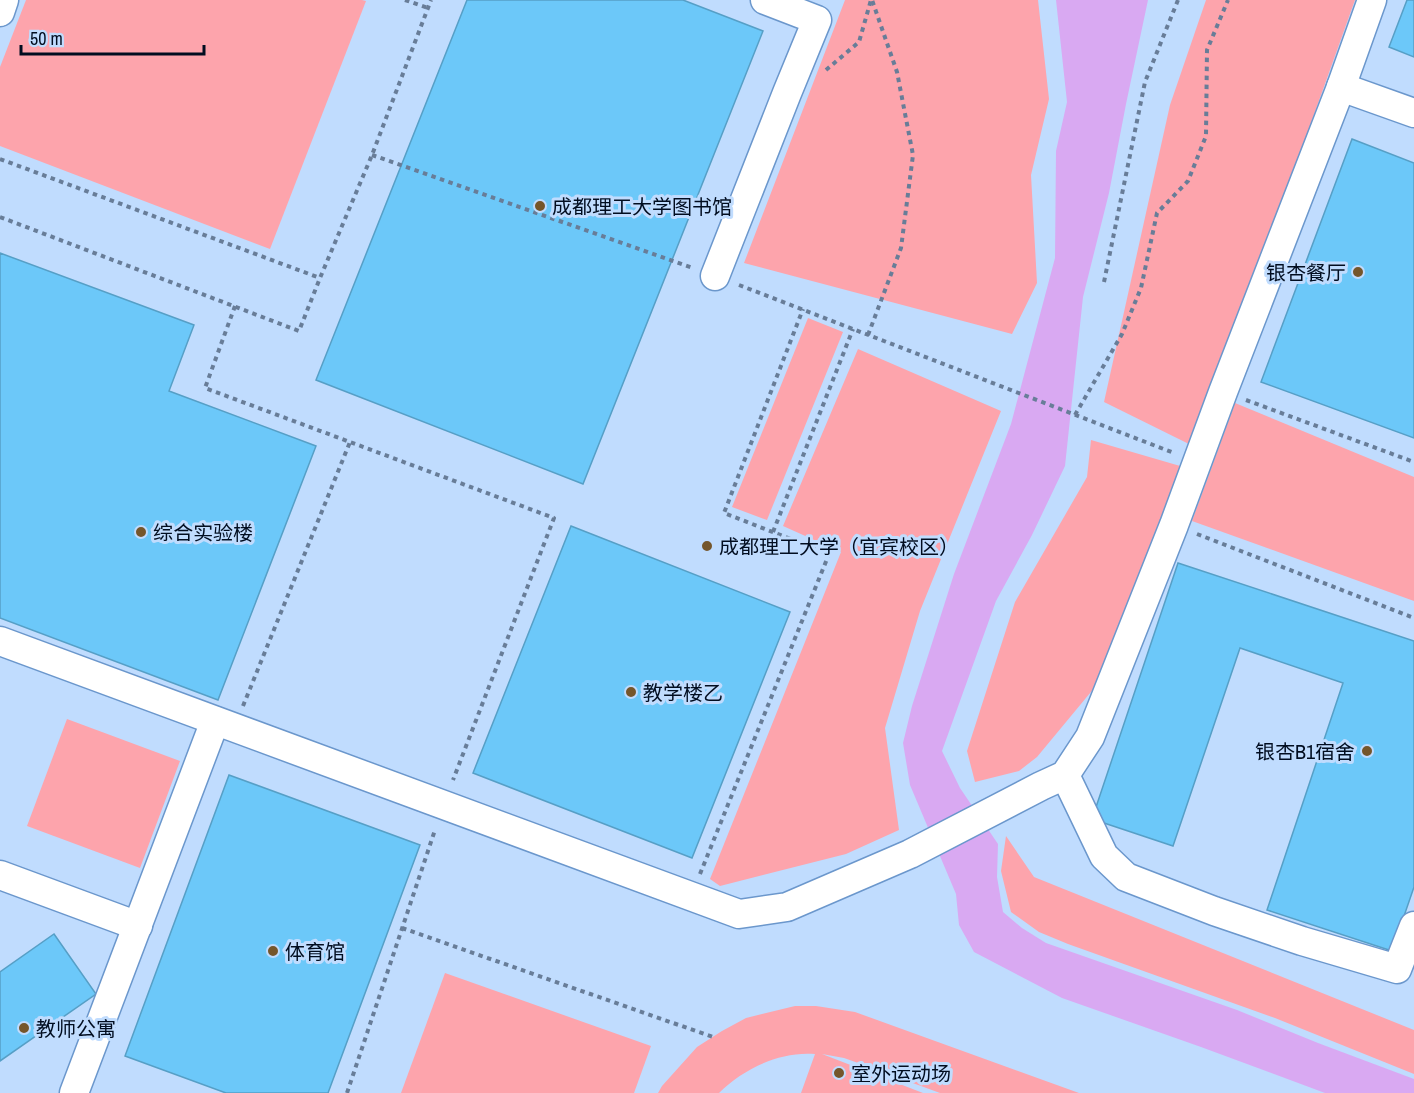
<svg xmlns="http://www.w3.org/2000/svg" width="1414" height="1093" font-family="'Archivo Narrow','Noto Sans SC',sans-serif">
  <rect width="100%" height="100%" fill="#c0dcfe"/>
  <g fill="#fda4ac">
    <path d="M26,0H362L366,1L270,249L0,146V67Z"/>
    <path d="M845,0H1038L1049,99L1031,175L1037,283L1012,334L744,263Z"/>
    <path d="M1206,0H1355L1195,447L1104,402L1170,105Z"/>
    <path d="M808,318L843,332L767,520L732,507Z"/>
    <path d="M858,349L1001,411L920,611L885,728L899,830L846,854L720,886L710,879L841,552L783,526Z"/>
    <path d="M1235,403L1414,477V601L1192,521Z"/>
    <path d="M1091,440L1187,468L1100,681L1037,757L1019,771L975,782L967,751L1015,602L1087,477Z"/>
    <path d="M67,719L180,761L140,868L27,826Z"/>
    <path d="M1006,836L1034,877L1414,1030V1074L1275,1018L1068,944L1039,932L1011,912L1001,871Z"/>
    <path d="M445,973L651,1046L634,1093H401Z"/>
    <path d="M795,1006H816L855,1012L1079,1093H940L861,1064L844,1058L822,1054L923,1093H801L815,1054C780,1051 743,1069 719,1093H658L662,1086L697,1047L722,1031L746,1018Z"/>
  </g>
  <path fill="#d9a9f2" d="M1056,0H1148L1126,104L1109,193L1083,297L1065,466L1032,535L996,601L942,751L960,788L998,844L997,877L1003,912L1022,928L1046,943L1237,1010L1318,1043L1414,1079V1093H1325L1201,1047L1062,998L974,952L959,925L956,894L910,785L903,743L912,706L954,574L1011,424L1055,258L1056,151L1067,102Z"/>
  <g fill="#6cc8f9" stroke="#569fc6" stroke-width="1.5">
    <path d="M467,0H683L763,31L583,484L316,380Z"/>
    <path d="M1407,0H1414V57L1389,47Z"/>
    <path d="M1352,139L1414,163V438L1261,382Z"/>
    <path d="M0,253L194,325L169,391L316,446L218,700L0,618Z"/>
    <path d="M571,526L790,612L692,858L473,773Z"/>
    <path d="M1178,563L1414,641V887L1392,951L1267,910L1343,683L1240,648L1173,846L1092,819Z"/>
    <path d="M229,775L420,845L328,1093H226L125,1056Z"/>
    <path d="M54,934L96,994L0,1061V972Z"/>
  </g>
  <g fill="none" stroke-linecap="round" stroke-linejoin="round">
    <defs>
      <g id="street">
        <path d="M0,12L4,0"/>
        <path d="M1341,87L1414,113"/>
        <path d="M715,276L787,93L817,20L765,0"/>
        <path d="M0,641L739,914L787,907L910,854L1041,786L1065,775L1090,737L1174,525L1223,392L1341,87L1372,0"/>
        <path d="M1065,775L1104,856L1126,877L1214,911L1302,941L1397,969L1414,926"/>
        <path d="M0,875L138,926"/>
        <path d="M74,1093L215,721"/>
      </g>
    </defs>
    <use href="#street" stroke="#6b97cc" stroke-width="31"/>
    <g stroke="#687d98" stroke-width="4" stroke-dasharray="4.5 4.5" stroke-linecap="butt">
      <path d="M405,0L428,8"/>
      <path d="M826,70L859,42L871,0"/>
      <path d="M372,155L693,268"/>
      <path d="M0,159L320,278"/>
      <path d="M0,217L299,331L320,278L372,155L431,0"/>
      <path d="M1104,282L1145,82L1178,0"/>
      <path d="M739,285L1174,453"/>
      <path d="M235,306L205,388L554,518L453,780"/>
      <path d="M868,335L901,248L913,155L897,72L872,0"/>
      <path d="M1246,400L1414,462"/>
      <path d="M1075,415L1122,334L1141,288L1157,213L1188,181L1206,136L1207,50L1228,0"/>
      <path d="M773,532L853,329"/>
      <path d="M1197,534L1414,618"/>
      <path d="M243,706L350,442"/>
      <path d="M700,874L829,554L724,513L803,309"/>
      <path d="M402,928L713,1037"/>
      <path d="M347,1093L435,830"/>
    </g>
    <use href="#street" stroke="#fff" stroke-width="28"/>
  </g>
  <g fill="#75562b" stroke="#c0dcfe" stroke-width="2">
    <circle cx="540" cy="206" r="6"/>
    <circle cx="1358" cy="272" r="6"/>
    <circle cx="141" cy="532" r="6"/>
    <circle cx="707" cy="546" r="6"/>
    <circle cx="631" cy="692" r="6"/>
    <circle cx="1367" cy="751" r="6"/>
    <circle cx="273" cy="951" r="6"/>
    <circle cx="24" cy="1028" r="6"/>
    <circle cx="839" cy="1073" r="6"/>
  </g>
  <g text-anchor="middle" dominant-baseline="central" stroke-width="6" stroke-linejoin="round" paint-order="stroke">
    <g font-size="20" fill="#010d20" stroke="#c0dcfe" text-anchor="start">
      <text x="552" y="206">成都理工大学图书馆</text>
      <text x="1346" y="272" text-anchor="end">银杏餐厅</text>
      <text x="153" y="532">综合实验楼</text>
      <text x="719" y="546">成都理工大学（宜宾校区）</text>
      <text x="643" y="692">教学楼乙</text>
      <text x="1355" y="751" text-anchor="end">银杏B1宿舍</text>
      <text x="285" y="951">体育馆</text>
      <text x="36" y="1028">教师公寓</text>
      <text x="851" y="1073">室外运动场</text>
    </g>
  </g>
  <path d="M21 45v9h183v-9" fill="none" stroke="#010d20" stroke-width="3"/>
  <text x="30" y="45" font-size="18" fill="#010d20" stroke="#c0dcfe" stroke-width="4.5" paint-order="stroke">50 m</text>
</svg>
